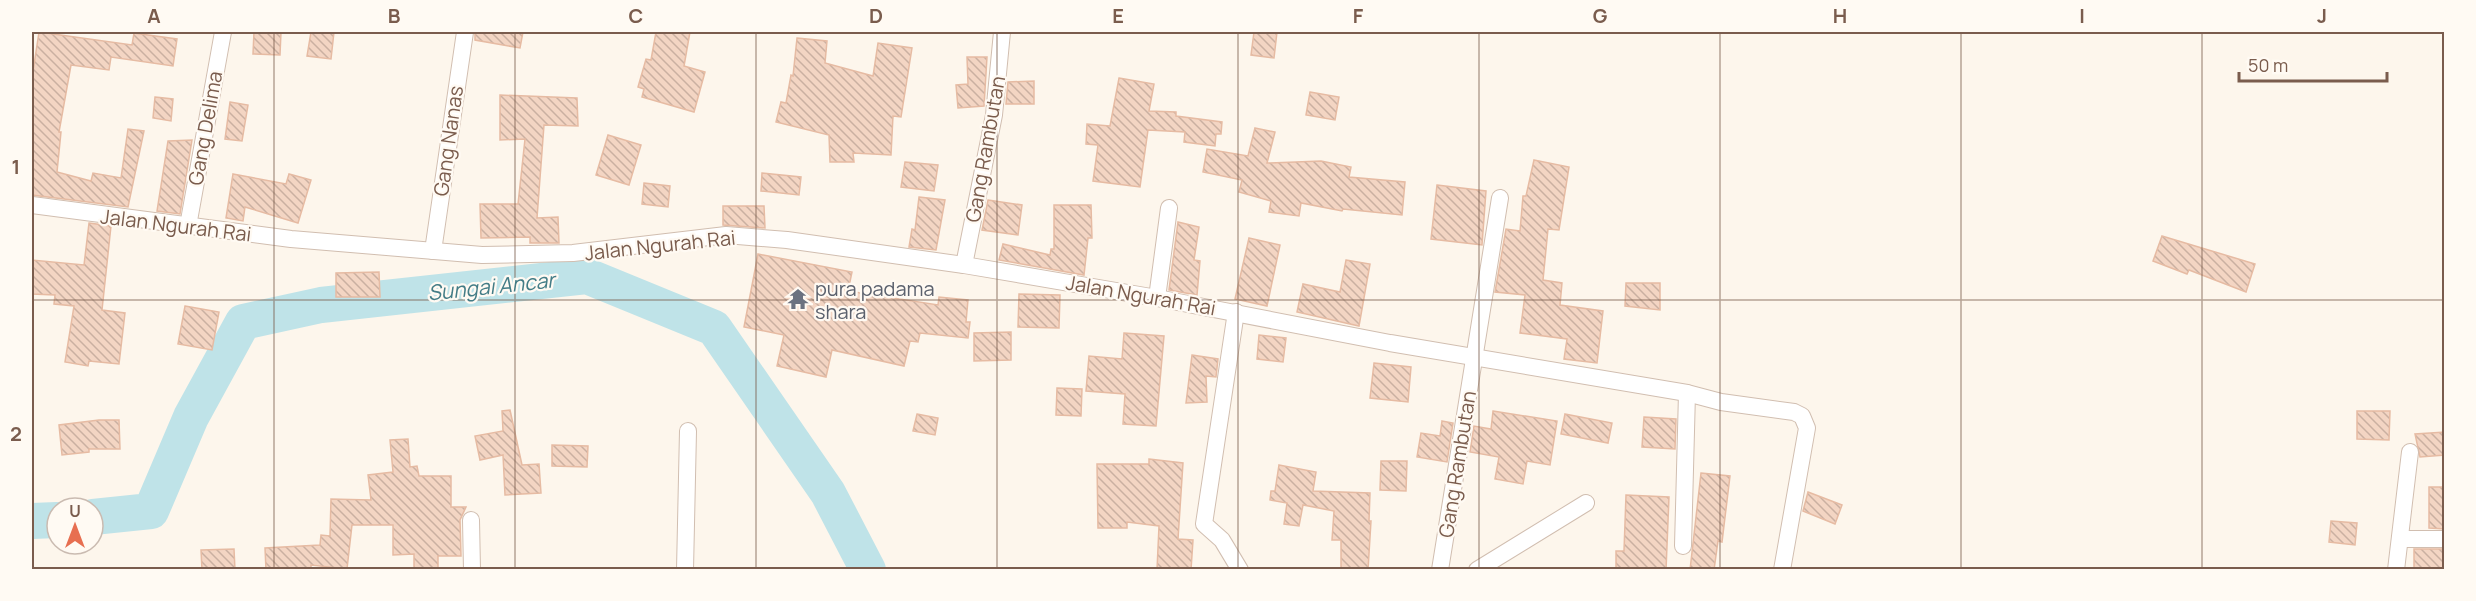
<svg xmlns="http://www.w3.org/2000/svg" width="2476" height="601" font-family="Manrope,sans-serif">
  <defs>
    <pattern id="building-back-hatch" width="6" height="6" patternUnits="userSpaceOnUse" patternTransform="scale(1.5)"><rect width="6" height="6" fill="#f3d5c3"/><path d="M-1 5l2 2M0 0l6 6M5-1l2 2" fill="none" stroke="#cab0a1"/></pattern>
  </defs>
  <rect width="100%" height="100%" fill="#fdf6ec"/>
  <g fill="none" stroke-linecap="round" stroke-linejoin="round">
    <g stroke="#bfe3e8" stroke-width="36">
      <path d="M93,517L151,511L191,417L243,322L321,305L587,276L714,328L828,493L868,570"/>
      <path d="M32,521L57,520"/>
    </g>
  </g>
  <g fill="url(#building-back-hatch)" stroke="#e6bba3" stroke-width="1.5">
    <path d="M39,32L132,45L134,33L177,39L173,66L111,57L109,70L71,65L59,132H61L57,172L91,181L93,173L121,178L128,129L144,131L128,207L32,195V78Z"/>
    <path d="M254,32H281L280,55L253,54Z"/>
    <path d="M311,32H334L331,59L307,56Z"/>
    <path d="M475,32H523L520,48L475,40Z"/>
    <path d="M656,32H690L684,66L705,72L694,112L642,97L644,89L638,87L646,59L651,60Z"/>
    <path d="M1254,32H1277L1274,58L1251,55Z"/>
    <path d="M797,38L827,41L825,63L873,76L878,43L912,48L901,117L893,116L891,155L853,153L854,162H830L829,135L776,122L781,102L786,103L791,75L793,76Z"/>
    <path d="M967,57H987L984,106L958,108L956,85L968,84Z"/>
    <path d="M1119,78L1154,84L1149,111L1176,112V116L1222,122L1221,134H1216L1215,146L1184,142L1185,132L1148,130L1140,187L1093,181L1098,145L1086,144L1087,124L1110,126Z"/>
    <path d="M1034,81V104H1006L1008,82Z"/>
    <path d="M1310,92L1339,97L1335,120L1306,115Z"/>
    <path d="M500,95L577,98L578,126L544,125L537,218L558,217L559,243H530V237L481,238L480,204H518L525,139L500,140Z"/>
    <path d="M155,97L173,99L171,121L153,118Z"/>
    <path d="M230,102L248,105L242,141L225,139Z"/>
    <path d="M1255,128L1275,132L1267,163L1321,161L1351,167L1349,177L1405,182L1402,215L1343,209L1342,211L1301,203L1299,216L1269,212L1271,201L1239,192L1242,180L1203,172L1207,149L1248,156Z"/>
    <path d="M608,135L641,145L629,185L596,175Z"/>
    <path d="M192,140L180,214L157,211L168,141Z"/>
    <path d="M1534,160L1569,167L1559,230L1548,229L1543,280L1562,283L1560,305L1603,311L1597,363L1564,359L1567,339L1520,333L1525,295L1495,292L1506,229L1520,231L1523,196H1526Z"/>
    <path d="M905,162L938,165L934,191L901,187Z"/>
    <path d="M762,173L801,177L799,195L761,191Z"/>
    <path d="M233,174L286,184L289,174L311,180L298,223L245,207L243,221L226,218Z"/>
    <path d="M644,183L670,186L668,207L642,204Z"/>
    <path d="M1437,185L1486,191L1482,245L1431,239Z"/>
    <path d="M919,197L945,200L936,250L909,247L912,229L915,230Z"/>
    <path d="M988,200L1022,205L1018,235L982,230Z"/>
    <path d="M1054,205H1091L1092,238H1088L1084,275L999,260L1003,244L1050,255L1051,249H1054Z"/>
    <path d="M723,206H764L765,228L723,225Z"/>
    <path d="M1178,222L1199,227L1194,260L1200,261L1197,295L1169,290Z"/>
    <path d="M89,223L111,226L102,310L125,313L119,364L89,361L88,366L65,362L74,306L54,304L55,295L32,294V260L84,265Z"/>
    <path d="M2162,236L2255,264L2246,292L2189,270L2187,274L2153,261Z"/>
    <path d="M1249,238L1280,245L1267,306L1235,299Z"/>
    <path d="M758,254L852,272L848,291L938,305L939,297L968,300L966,322H970L968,338L920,333L918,342L910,341L904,366L832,350L826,377L777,366L784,335L744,327Z"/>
    <path d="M1346,260L1370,264L1359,326L1297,312L1303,284L1340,292Z"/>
    <path d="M379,272L380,297H336V273Z"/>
    <path d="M1626,283H1660V310L1625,306Z"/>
    <path d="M1019,294L1060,295L1059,328L1018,327Z"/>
    <path d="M185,306L219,312L212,350L178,344Z"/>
    <path d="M1011,332V360L974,361V333Z"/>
    <path d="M1124,333L1164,336L1156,426L1123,424L1125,394L1086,391L1089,356L1122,359Z"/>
    <path d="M1259,335L1286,338L1283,362L1257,359Z"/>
    <path d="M1192,355L1218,359L1216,377L1206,376L1207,402L1186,403Z"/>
    <path d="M1374,363L1411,367L1408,402L1370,398Z"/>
    <path d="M1057,388L1082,389L1081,416L1056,415Z"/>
    <path d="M510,410L522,465L539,464L541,493L505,495L503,455L480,460L475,436L503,431L502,411Z"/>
    <path d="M1493,411L1557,421L1550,465L1527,461L1523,484L1495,479L1499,457L1470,452L1474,426L1491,429Z"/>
    <path d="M2357,411H2390L2389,440L2357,439Z"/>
    <path d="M917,414L938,418L935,435L913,431Z"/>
    <path d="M1565,414L1612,423L1608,443L1561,434Z"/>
    <path d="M1644,417L1676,419L1675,449L1642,447Z"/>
    <path d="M99,420H119L120,449H89V452L62,455L59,425Z"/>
    <path d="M1442,421L1453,423L1447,462L1417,457L1421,433L1440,436Z"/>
    <path d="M2445,432V455L2420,457L2415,434Z"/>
    <path d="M408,439L410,467L417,466L419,476H451V507H466L460,520L461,556H438V570H414V554L393,555V525H352L347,569L311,565V570H266L265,548L320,545L321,535L330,536L331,499L371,500L368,475L393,472L390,440Z"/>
    <path d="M552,445L588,446L587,467L552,466Z"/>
    <path d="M1149,459L1183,463L1178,539L1193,540L1191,570H1157L1159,526L1127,522V528H1098L1097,464H1149Z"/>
    <path d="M1381,461H1407L1406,491L1380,490Z"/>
    <path d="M1279,465L1316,472L1313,491L1370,493L1369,521H1371L1368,570H1341V540H1332L1334,511L1303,505L1299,526L1284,524L1287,503L1270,500L1271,491H1275Z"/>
    <path d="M1701,473L1730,476L1722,542L1718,541L1714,570H1690Z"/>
    <path d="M2429,487H2445V529L2429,528Z"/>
    <path d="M1808,492L1842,505L1835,524L1803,511Z"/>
    <path d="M1626,495L1669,497L1666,570H1616V551H1624Z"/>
    <path d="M2331,521L2357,523L2355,545L2329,542Z"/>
    <path d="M234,549L235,570H202L201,550Z"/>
    <rect x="2414" y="549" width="31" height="21"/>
  </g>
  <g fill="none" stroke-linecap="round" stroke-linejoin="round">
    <defs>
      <g id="street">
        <path d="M32,205L291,239L482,255L573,253L726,235L787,240L964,265L1157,298L1390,343L1687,393L1721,402L1794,412L1802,416L1807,428L1782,570"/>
        <path d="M188,226L223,32"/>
        <path d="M433,251L465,32"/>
        <path d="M964,265L994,115L1002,32"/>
        <path d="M1157,298L1169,208"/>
        <path d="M1236,312L1204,524L1222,540L1240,570"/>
        <path d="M471,520L472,570"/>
        <path d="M2400,539H2444"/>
        <path d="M1683,546L1687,393"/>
        <path d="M685,570L688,431"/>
        <path d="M1440,570L1500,198"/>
        <path d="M1477,570L1586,503"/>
        <path d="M2396,570L2410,452"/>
      </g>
    </defs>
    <use href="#street" stroke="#d1beb0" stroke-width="18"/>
    <use href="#street" stroke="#fff" stroke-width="16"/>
  </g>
  <path fill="none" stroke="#7a5c4d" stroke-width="1.5" stroke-opacity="0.55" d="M274,32V570M515,32V570M756,32V570M997,32V570M1238,32V570M1479,32V570M1720,32V570M1961,32V570M2202,32V570M32,300H2444"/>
  <defs>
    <symbol id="temple-bare" viewBox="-9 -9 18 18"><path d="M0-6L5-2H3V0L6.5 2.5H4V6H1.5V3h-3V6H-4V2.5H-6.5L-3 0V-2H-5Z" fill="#6b7280" stroke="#fffaf3" stroke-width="2.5" paint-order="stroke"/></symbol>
  </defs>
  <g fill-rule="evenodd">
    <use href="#temple-bare" x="783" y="284" width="30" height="30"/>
  </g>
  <g text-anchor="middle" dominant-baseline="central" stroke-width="4.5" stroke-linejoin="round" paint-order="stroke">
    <g font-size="20" fill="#7a5c4d" stroke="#fffaf3">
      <text transform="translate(205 128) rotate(-80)">Gang Delima</text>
      <text transform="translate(448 141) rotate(-82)">Gang Nanas</text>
      <text transform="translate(985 149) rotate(-80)">Gang Rambutan</text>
      <text transform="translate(176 225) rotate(7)">Jalan Ngurah Rai</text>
      <text transform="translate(660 245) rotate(-6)">Jalan Ngurah Rai</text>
      <text transform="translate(1141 295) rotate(10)">Jalan Ngurah Rai</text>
      <text transform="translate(1457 464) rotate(-81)">Gang Rambutan</text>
    </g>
    <g font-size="20" fill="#5b616d" stroke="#fffaf3" text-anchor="start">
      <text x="815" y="288">pura padama<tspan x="815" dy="23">shara</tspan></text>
    </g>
    <g font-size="21" font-style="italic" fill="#437c86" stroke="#fffaf3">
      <text transform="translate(491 286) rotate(-6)">Sungai Ancar</text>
    </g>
  </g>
  <rect width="2476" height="601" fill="none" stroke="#fffaf3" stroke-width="66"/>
  <g transform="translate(75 526)"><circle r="28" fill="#fffaf3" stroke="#cabbb1" stroke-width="1.5"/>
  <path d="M0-4.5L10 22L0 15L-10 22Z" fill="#e76f51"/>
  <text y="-9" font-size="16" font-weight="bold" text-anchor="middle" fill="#7a5c4d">U</text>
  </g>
  <path d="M2239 72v9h148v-9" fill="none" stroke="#7a5c4d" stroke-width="3"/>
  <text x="2248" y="72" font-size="18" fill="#7a5c4d" stroke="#fffaf3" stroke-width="4.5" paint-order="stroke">50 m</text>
  <rect x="33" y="33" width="2410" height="535" fill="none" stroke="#7a5c4d" stroke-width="2"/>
  <g font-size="20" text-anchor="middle" font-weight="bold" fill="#7a5c4d">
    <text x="154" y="23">A</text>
    <text x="394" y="23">B</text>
    <text x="636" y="23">C</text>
    <text x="876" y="23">D</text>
    <text x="1118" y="23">E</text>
    <text x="1358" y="23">F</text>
    <text x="1600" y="23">G</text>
    <text x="1840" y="23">H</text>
    <text x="2082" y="23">I</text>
    <text x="2322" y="23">J</text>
    <text x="16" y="174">1</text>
    <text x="16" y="441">2</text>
  </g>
</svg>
